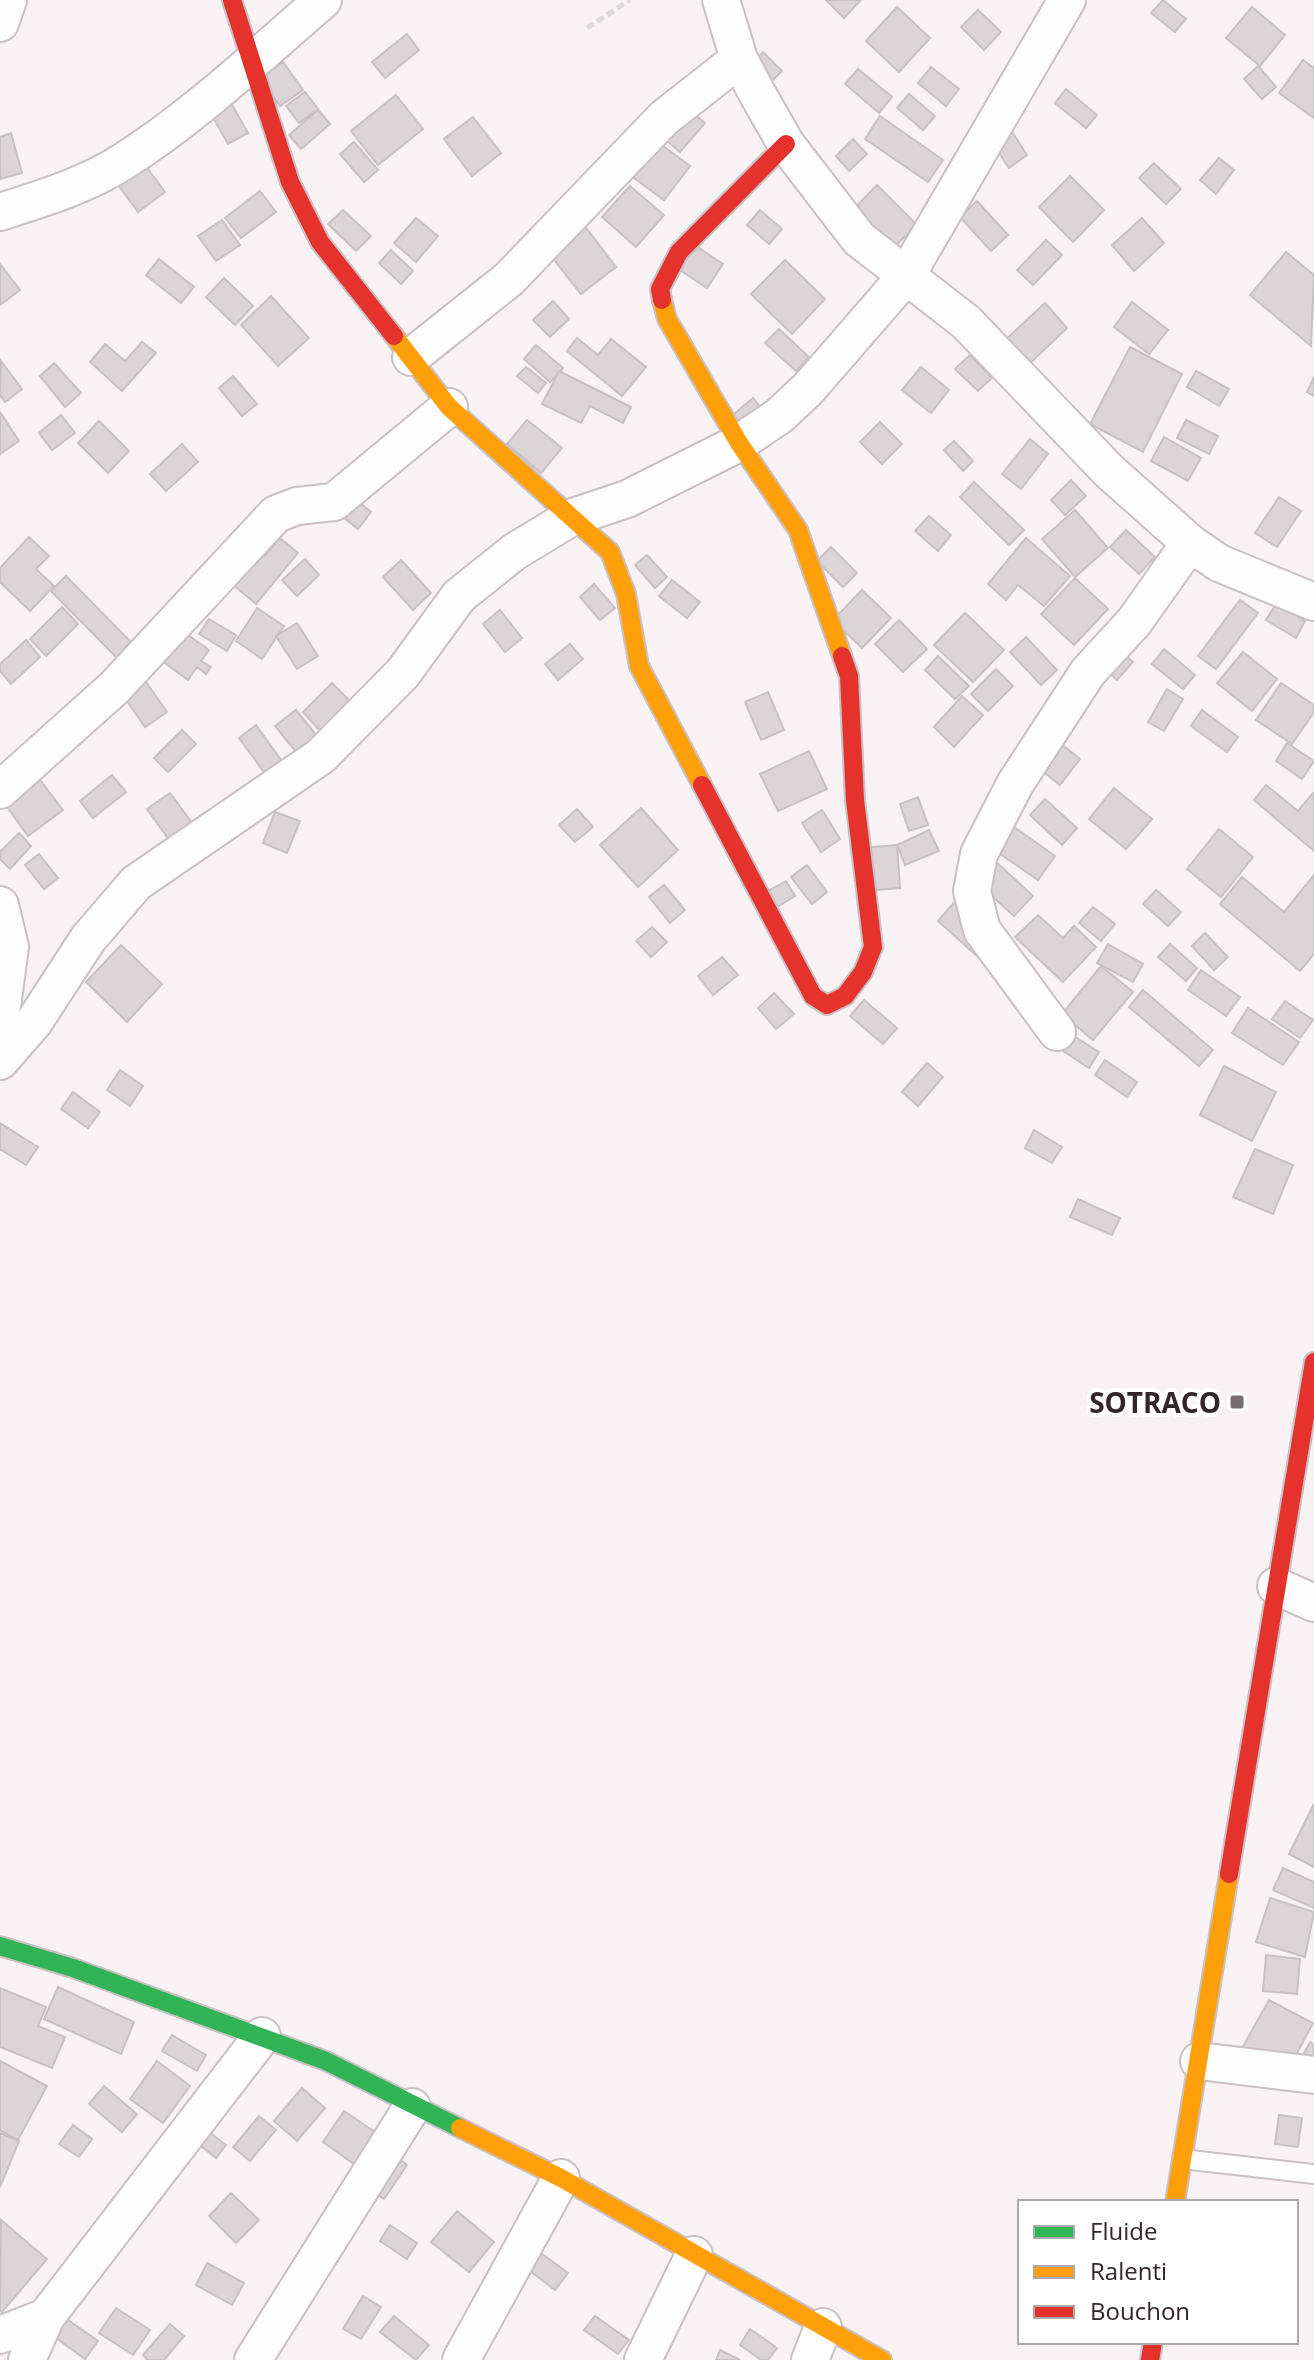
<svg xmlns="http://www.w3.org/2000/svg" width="1314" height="2360" font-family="'Open Sans',sans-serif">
  <rect width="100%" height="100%" fill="#f9f2f4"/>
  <g fill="#ddd4d7" stroke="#c9c0c3" stroke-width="2">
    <path d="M826,0H861L844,18Z"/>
    <path d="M1163,0L1186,19L1175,32L1151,13Z"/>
    <path d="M897,7L930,38L899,72L866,41Z"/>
    <path d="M1252,7L1285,35L1260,66L1226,38Z"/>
    <path d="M978,10L1001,32L984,50L961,27Z"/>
    <path d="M407,34L419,50L385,78L372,62Z"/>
    <path d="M763,52L782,71L763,90L744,72Z"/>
    <path d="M1303,60L1314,68V118L1279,93Z"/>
    <path d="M283,62L303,90L280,106L260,78Z"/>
    <path d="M1258,66L1276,87L1262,99L1244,79Z"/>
    <path d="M931,67L959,89L946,106L918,83Z"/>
    <path d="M858,69L892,97L879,113L845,84Z"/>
    <path d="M1066,89L1097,115L1086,128L1055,103Z"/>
    <path d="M305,92L318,109L299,123L286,106Z"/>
    <path d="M909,94L935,116L923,130L897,108Z"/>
    <path d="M396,95L423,129L378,165L351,131Z"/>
    <path d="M227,96L248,133L228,144L207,107Z"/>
    <path d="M685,106L705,123L680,152L660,135Z"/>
    <path d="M318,110L330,124L301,149L289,135Z"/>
    <path d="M880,116L943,160L928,182L865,139Z"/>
    <path d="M473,117L501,153L472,176L444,139Z"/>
    <path d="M1009,127L1027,155L1009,168L990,139Z"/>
    <path d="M11,133L22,173L0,179V137Z"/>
    <path d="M853,139L867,154L849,171L836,156Z"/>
    <path d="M655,140L690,166L664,200L630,175Z"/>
    <path d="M354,142L378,170L364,182L340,154Z"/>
    <path d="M140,158L165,192L138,212L113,178Z"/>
    <path d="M1219,158L1234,170L1216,194L1200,180Z"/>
    <path d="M1154,163L1181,189L1166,204L1139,178Z"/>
    <path d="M1070,176L1104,210L1073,242L1039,207Z"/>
    <path d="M877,185L917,225L885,256L846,217Z"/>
    <path d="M630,186L664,215L636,247L602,217Z"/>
    <path d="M260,191L276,212L241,238L225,218Z"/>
    <path d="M977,201L1008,235L991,251L960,217Z"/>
    <path d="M343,210L371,236L356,251L328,224Z"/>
    <path d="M760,210L782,229L769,244L747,225Z"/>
    <path d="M416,218L438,236L416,262L394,243Z"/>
    <path d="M1142,218L1164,243L1134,271L1112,245Z"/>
    <path d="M222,220L240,245L216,261L198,236Z"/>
    <path d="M584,225L616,267L581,294L548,252Z"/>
    <path d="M1046,240L1062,255L1033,285L1017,270Z"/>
    <path d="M690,242L723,264L707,288L674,266Z"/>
    <path d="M391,250L413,271L401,284L379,263Z"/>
    <path d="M1286,252L1314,275L1311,346L1250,295Z"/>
    <path d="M159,259L194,287L181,303L146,275Z"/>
    <path d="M785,260L825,299L792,334L751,294Z"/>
    <path d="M0,264L20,290L0,305Z"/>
    <path d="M224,278L253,306L235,325L206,297Z"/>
    <path d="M271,296L309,338L278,366L241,325Z"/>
    <path d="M553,301L569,319L550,337L533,320Z"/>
    <path d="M1132,302L1168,330L1149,354L1114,327Z"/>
    <path d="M1045,303L1067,328L1026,367L1003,342Z"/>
    <path d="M779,329L809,357L796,371L765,343Z"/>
    <path d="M577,338L598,355L611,339L646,367L622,396L567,351Z"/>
    <path d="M142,342L156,353L122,391L90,362L105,344L125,361Z"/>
    <path d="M536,345L563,368L550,382L524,359Z"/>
    <path d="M1130,347L1182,374L1143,452L1090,424Z"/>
    <path d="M970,355L992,378L978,391L955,369Z"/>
    <path d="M1,361L22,389L5,402L0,395Z"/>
    <path d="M54,363L81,393L65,407L40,376Z"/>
    <path d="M526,367L546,383L538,393L517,376Z"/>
    <path d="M921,367L949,390L931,413L902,390Z"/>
    <path d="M559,371L631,407L623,423L590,406L581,423L542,404Z"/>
    <path d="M1196,371L1229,389L1219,406L1187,387Z"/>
    <path d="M233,376L257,404L242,416L219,388Z"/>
    <path d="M1314,377V396L1307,392Z"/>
    <path d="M753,398L765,413L721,425Z"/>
    <path d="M0,412L19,441L0,454Z"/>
    <path d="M61,415L75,433L52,450L39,433Z"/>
    <path d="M527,420L562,448L541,473L507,444Z"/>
    <path d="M1186,420L1218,436L1209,454L1177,438Z"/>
    <path d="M99,421L129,451L108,473L78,443Z"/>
    <path d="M880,422L902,444L882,464L860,442Z"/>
    <path d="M1164,437L1201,458L1188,481L1151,461Z"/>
    <path d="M1030,439L1048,454L1021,489L1002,474Z"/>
    <path d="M954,441L973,461L963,471L944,450Z"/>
    <path d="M182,444L198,462L166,491L150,474Z"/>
    <path d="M1071,480L1086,496L1065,515L1051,500Z"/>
    <path d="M974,482L1024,530L1009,545L960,497Z"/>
    <path d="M346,492L371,512L358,529L333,509Z"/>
    <path d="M1279,497L1301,511L1277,547L1255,533Z"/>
    <path d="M1075,510L1108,548L1075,577L1042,539Z"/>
    <path d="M929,516L951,535L938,551L915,531Z"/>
    <path d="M1126,530L1155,557L1139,574L1110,547Z"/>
    <path d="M29,537L49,556L36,569L54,586L30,611L0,582V568Z"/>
    <path d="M280,538L298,553L256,604L221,575L248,543L264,557Z"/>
    <path d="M1026,538L1070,576L1044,606L1018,585L1006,600L988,584Z"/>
    <path d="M831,547L857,573L843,587L817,561Z"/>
    <path d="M647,555L667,577L655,588L635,565Z"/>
    <path d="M305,559L319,575L297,596L282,580Z"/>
    <path d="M401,560L431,593L413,610L383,577Z"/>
    <path d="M66,576L133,644L118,659L51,591Z"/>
    <path d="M1075,578L1108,609L1074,645L1041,614Z"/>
    <path d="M672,580L700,602L687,618L659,596Z"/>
    <path d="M594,584L615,608L600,620L580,597Z"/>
    <path d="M862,590L891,618L862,648L833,620Z"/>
    <path d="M1240,600L1258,613L1216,669L1198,656Z"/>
    <path d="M1276,604L1305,621L1296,638L1266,620Z"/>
    <path d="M62,607L78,624L46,656L30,639Z"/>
    <path d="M257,608L284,626L262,659L236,641Z"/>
    <path d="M500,610L522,638L505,652L483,624Z"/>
    <path d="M965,613L1004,650L973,682L934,645Z"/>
    <path d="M209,619L236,635L227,651L199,634Z"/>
    <path d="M899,620L927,649L903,672L875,644Z"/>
    <path d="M297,623L318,656L297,669L276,636Z"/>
    <path d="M178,628L209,650L201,661L211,667L206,674L197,667L188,680L157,657Z"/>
    <path d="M1026,637L1057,670L1041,685L1010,652Z"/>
    <path d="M26,640L40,657L11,684L0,671V664Z"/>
    <path d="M570,644L583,659L558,680L545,664Z"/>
    <path d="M1117,647L1133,662L1117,680L1100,664Z"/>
    <path d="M1164,649L1195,675L1183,689L1152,664Z"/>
    <path d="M1243,652L1277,679L1252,711L1217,683Z"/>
    <path d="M938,656L969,686L955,699L925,670Z"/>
    <path d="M996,669L1013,686L988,711L971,694Z"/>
    <path d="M144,679L167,712L145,727L122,694Z"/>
    <path d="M332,683L351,702L321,732L303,712Z"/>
    <path d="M1281,683L1314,705V712L1292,744L1256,720Z"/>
    <path d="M1167,689L1183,699L1164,731L1148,722Z"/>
    <path d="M768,692L784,730L761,740L745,702Z"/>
    <path d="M962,696L983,715L954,747L934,727Z"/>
    <path d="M296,710L318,737L297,753L275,726Z"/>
    <path d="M1202,710L1238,737L1227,752L1191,726Z"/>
    <path d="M256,725L281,760L264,772L239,738Z"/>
    <path d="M182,730L196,744L168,772L154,758Z"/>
    <path d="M1046,732L1080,759L1060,785L1026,758Z"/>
    <path d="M1287,743L1314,761L1302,779L1276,761Z"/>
    <path d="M809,751L827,789L778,811L760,774Z"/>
    <path d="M112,775L126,792L93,818L80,801Z"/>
    <path d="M37,776L63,810L28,836L3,801Z"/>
    <path d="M1266,785L1298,811L1314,792V851L1254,800Z"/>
    <path d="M1114,788L1152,819L1126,849L1089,819Z"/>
    <path d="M170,793L193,824L170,841L147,809Z"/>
    <path d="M918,797L928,825L909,831L900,804Z"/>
    <path d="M1045,799L1077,828L1062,845L1030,815Z"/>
    <path d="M641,808L678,850L638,887L600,845Z"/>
    <path d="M577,809L593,827L575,842L559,825Z"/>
    <path d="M822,810L840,839L821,852L802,823Z"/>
    <path d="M275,812L300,821L287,853L263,843Z"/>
    <path d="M1004,820L1055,856L1038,880L987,845Z"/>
    <path d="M1219,829L1253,857L1221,897L1187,869Z"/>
    <path d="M929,830L939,851L905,865L897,845Z"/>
    <path d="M19,833L31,846L10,869L0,859V852Z"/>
    <path d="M897,845L900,888L865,891L861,848Z"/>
    <path d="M39,854L58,878L44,889L25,865Z"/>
    <path d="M994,860L1033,896L1014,916L975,881Z"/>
    <path d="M807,865L827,892L812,904L791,877Z"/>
    <path d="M1314,875V954L1300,971L1220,904L1242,877L1284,912Z"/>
    <path d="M786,881L795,896L769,912L759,896Z"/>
    <path d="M664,885L685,910L670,923L649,897Z"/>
    <path d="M1156,890L1181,912L1168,926L1143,904Z"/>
    <path d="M958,898L988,966L938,921Z"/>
    <path d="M1093,907L1115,924L1101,941L1079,923Z"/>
    <path d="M1038,915L1063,938L1074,926L1096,947L1063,982L1015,937Z"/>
    <path d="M652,927L667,942L651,957L636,941Z"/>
    <path d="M1205,933L1228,957L1214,970L1192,946Z"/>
    <path d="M1108,944L1143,964L1133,982L1097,963Z"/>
    <path d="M1170,944L1197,968L1186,981L1158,957Z"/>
    <path d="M121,945L162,984L127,1022L86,982Z"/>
    <path d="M722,957L738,975L713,995L698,976Z"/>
    <path d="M1101,966L1133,992L1093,1040L1062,1014Z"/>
    <path d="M1201,970L1240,997L1226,1016L1188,990Z"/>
    <path d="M1143,990L1213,1050L1199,1066L1129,1007Z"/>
    <path d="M774,993L794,1014L776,1029L758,1008Z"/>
    <path d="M864,1000L897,1028L883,1044L850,1016Z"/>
    <path d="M1285,1001L1313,1020L1300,1038L1272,1019Z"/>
    <path d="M1248,1008L1299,1042L1283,1065L1232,1033Z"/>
    <path d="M1058,1026L1099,1052L1089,1068L1048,1041Z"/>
    <path d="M1105,1060L1137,1082L1127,1097L1095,1075Z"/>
    <path d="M927,1063L943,1077L918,1106L902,1092Z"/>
    <path d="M1224,1066L1276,1092L1252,1141L1200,1115Z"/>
    <path d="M120,1070L143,1086L130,1106L107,1090Z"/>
    <path d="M73,1092L100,1112L88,1128L61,1109Z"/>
    <path d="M0,1123L38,1147L26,1165L0,1149Z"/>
    <path d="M1034,1130L1062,1147L1052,1163L1025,1148Z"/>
    <path d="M1255,1149L1293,1165L1273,1214L1233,1197Z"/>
    <path d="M1078,1199L1120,1218L1112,1235L1070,1217Z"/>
    <path d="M1314,1804V1867L1289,1854Z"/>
    <path d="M1283,1868L1314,1882V1908L1273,1890Z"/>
    <path d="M1270,1898L1314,1912L1305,1957L1256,1942Z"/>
    <path d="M1266,1955L1300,1959L1297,1994L1263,1991Z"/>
    <path d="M58,1987L134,2022L121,2054L44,2019Z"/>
    <path d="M0,1988L46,2007L38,2026L65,2037L52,2068L0,2047Z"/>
    <path d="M1269,2000L1313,2023L1286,2074L1241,2050Z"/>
    <path d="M172,2035L206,2055L197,2071L162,2051Z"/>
    <path d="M1310,2042L1314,2045V2080L1295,2070Z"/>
    <path d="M0,2061L47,2086L18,2140L0,2130Z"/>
    <path d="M157,2061L190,2086L163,2123L130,2099Z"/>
    <path d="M104,2086L137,2114L122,2132L89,2104Z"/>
    <path d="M302,2088L325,2108L297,2141L274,2121Z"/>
    <path d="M344,2111L375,2132L354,2164L323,2142Z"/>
    <path d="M1279,2115L1302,2118L1298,2147L1275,2144Z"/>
    <path d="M259,2116L276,2130L250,2161L233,2147Z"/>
    <path d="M73,2125L92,2139L79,2157L59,2144Z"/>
    <path d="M205,2129L226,2145L216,2158L196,2142Z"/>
    <path d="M0,2133L19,2141L0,2187Z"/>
    <path d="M393,2154L407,2165L384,2199L369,2189Z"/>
    <path d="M231,2193L259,2220L236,2243L209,2216Z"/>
    <path d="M457,2211L494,2242L469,2272L431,2242Z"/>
    <path d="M1,2220L47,2259L2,2312L0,2310Z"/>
    <path d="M390,2225L417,2243L407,2259L380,2241Z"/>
    <path d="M538,2251L568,2273L555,2290L526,2268Z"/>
    <path d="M207,2263L244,2283L232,2305L196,2285Z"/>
    <path d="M363,2296L381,2307L361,2339L343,2329Z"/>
    <path d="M116,2308L150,2330L133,2355L99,2333Z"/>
    <path d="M394,2316L429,2345L416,2360L380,2332Z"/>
    <path d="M595,2316L629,2340L618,2354L584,2330Z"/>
    <path d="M64,2317L98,2341L85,2359L52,2335Z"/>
    <path d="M170,2324L184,2336L164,2360H148L143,2355Z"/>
    <path d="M750,2329L777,2348L768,2360H761L740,2345Z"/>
    <path d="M720,2350L740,2360H716Z"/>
  </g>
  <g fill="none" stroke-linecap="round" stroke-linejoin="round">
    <defs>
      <path id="lane" d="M1182,2159L1314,2174"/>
      <g id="street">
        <path d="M721,0L739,59L758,95L786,144L859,239L966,322L1109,471L1190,543L1219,563L1314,602"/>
        <path d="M0,23L8,0"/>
        <path d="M0,212C41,199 87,185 124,161C195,116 259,55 323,0"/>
        <path d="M411,357L509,279L664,118L739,59"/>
        <path d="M0,790L114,688L276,514L297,506L334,502L449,407"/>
        <path d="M0,905L10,947L0,1021"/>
        <path d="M1057,1032L982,930L972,891L979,854L1015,784L1088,672L1134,622L1190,543"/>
        <path d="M0,1061L34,1022L88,939L136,883L321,756L403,673L459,596L514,552L570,518L627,499L739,443L779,416L808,389L906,276L1067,0"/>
        <path d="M1276,1586L1314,1603"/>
        <path d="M1199,2061L1314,2075"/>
        <path d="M0,2335L46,2317"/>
        <path d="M27,2360L46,2317L262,2036"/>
        <path d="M253,2360L412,2107"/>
        <path d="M461,2360L561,2178"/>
        <path d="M643,2360L694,2255"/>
        <path d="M810,2360L823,2327"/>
      </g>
      <path id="fast" d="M0,1946L73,1968L326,2061L460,2128"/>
      <g id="slow">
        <path d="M662,300L667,319L739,443L798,530L842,656"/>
        <path d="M394,336L449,407L610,552L626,594L639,666L702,785"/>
        <path d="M460,2128L561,2178L882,2360"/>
        <path d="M1175,2202L1229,1874"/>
      </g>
      <g id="jam">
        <path d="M232,0L290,182L320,242L394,336"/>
        <path d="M662,300L660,289L679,252L786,144"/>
        <path d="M702,785L813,996L827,1005L845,996L863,972L873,947L855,800L849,676L842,656"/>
        <path d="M1229,1874L1314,1362"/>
        <path d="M1150,2360L1153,2342"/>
      </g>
    </defs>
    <use href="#lane" stroke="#c9c0c3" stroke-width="22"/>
    <use href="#street" stroke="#c9c0c3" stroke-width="40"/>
    <use href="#fast" stroke="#c9c0c3" stroke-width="22"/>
    <use href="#slow" stroke="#c9c0c3" stroke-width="22"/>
    <use href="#jam" stroke="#c9c0c3" stroke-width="22"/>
    <path stroke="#dbd9da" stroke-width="5" stroke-dasharray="8 4" stroke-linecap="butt" d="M587,28L630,0"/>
    <use href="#lane" stroke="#fefdfd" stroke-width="18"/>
    <use href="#street" stroke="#fefdfd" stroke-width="36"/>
    <use href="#fast" stroke="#30b455" stroke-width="18"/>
    <use href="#slow" stroke="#ff9f0a" stroke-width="18"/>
    <use href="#jam" stroke="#e5322d" stroke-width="18"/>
  </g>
  <rect fill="#786d71" stroke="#fff" stroke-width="3" x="1229" y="1394" width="16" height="16" rx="4"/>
  <g text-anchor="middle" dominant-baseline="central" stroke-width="8" stroke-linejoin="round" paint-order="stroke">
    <g font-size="28" font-weight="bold" fill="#32262a" stroke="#fff" text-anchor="end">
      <text x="1221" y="1402">SOTRACO</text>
    </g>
  </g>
  <rect x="1018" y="2200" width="280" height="144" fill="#ffffff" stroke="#ada8aa" stroke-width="2"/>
  <rect x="1034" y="2226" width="40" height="12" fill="#30b455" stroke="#ada8aa" stroke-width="2"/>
  <text x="1090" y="2240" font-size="24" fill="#32262a">Fluide</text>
  <rect x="1034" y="2266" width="40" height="12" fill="#ff9f0a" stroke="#ada8aa" stroke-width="2"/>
  <text x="1090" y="2280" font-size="24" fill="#32262a">Ralenti</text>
  <rect x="1034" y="2306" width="40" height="12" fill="#e5322d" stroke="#ada8aa" stroke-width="2"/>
  <text x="1090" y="2320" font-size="24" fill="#32262a">Bouchon</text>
</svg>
